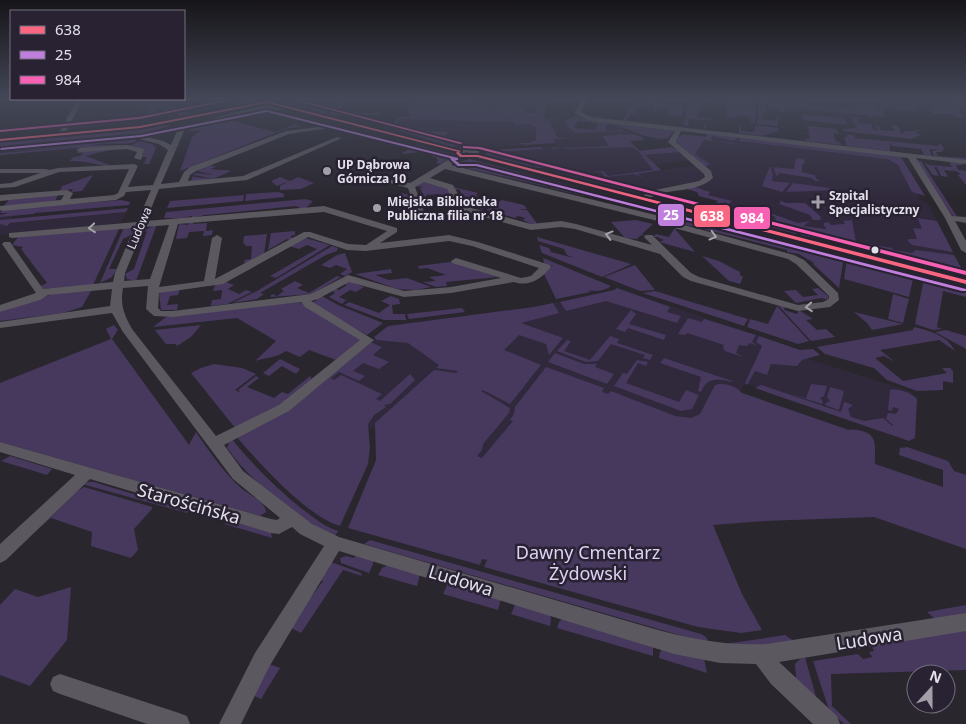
<svg xmlns="http://www.w3.org/2000/svg" width="966" height="724" font-family="'Noto Sans',sans-serif">
  <rect width="100%" height="100%" fill="#29262e"/>
  <g fill="#30293c">
    <path d="M163,99H235L226,106L195,111L154,105Z"/>
    <path d="M412,99H472L473,101H478V99H548L541,114L515,124L537,125L557,137L548,120L566,119L563,122L566,128L602,131L607,125L623,126L622,129L634,134L604,136L635,146L645,155L681,152L691,161L655,164L661,170L695,165L706,176L698,181L641,193H631L555,174L553,171L554,168L549,167L535,169L482,154L492,150L556,146V144L491,147L476,150L458,149L438,144L401,133L392,129L398,117H410Z"/>
    <path d="M140,110L137,122L133,123L67,130L74,117Z"/>
    <path d="M712,136L897,158L920,198H918L929,205L955,258L954,267L822,235L709,211L720,198L685,189L712,179V174L708,169L693,156L705,139Z"/>
    <path d="M126,212L121,223L0,235V217L14,215L7,224Z"/>
    <path d="M617,288L759,336L756,342L762,346L753,365L799,356L912,392L909,441L745,383L739,393L701,429L553,483L541,504L378,427L367,430L311,391L374,337L499,311L535,307L614,290Z"/>
  </g>
  <g fill="#47385e">
    <path d="M267,99L333,100L332,102H318V105H315L327,107L331,105L325,115Z"/>
    <path d="M338,99H381L380,102L344,103L340,113H381L378,115H330L376,127L328,115L330,113L332,104H335Z"/>
    <path d="M409,99H472L473,101L481,99L483,107H498L499,104H506L508,108V104H518L520,108H523L525,113H538L534,103L541,102V99L543,100L542,102H538L543,104L545,100L549,99L544,116L546,120L539,123L548,120V119L564,117L549,120L557,137L570,138L553,139L555,143L523,145L519,143H532L531,141H536V127L531,126V124L515,125L514,122L400,119L393,128H379H390L398,117H410V113H408Z"/>
    <path d="M644,99H664L661,104L684,106L681,117L668,115L670,109L658,108L656,112H654L655,107H639L635,114L631,113L627,120L631,121L623,120L634,101L643,102Z"/>
    <path d="M690,99L725,101V104L704,101L703,104L700,103L698,108H701L696,117L712,118L711,120L686,119L689,121L688,126L704,128L706,122H707L706,129L683,125Z"/>
    <path d="M727,99L757,100L755,124L751,123V117L736,115V118L727,117Z"/>
    <path d="M759,99L792,102L793,110L784,109V112H779L778,109L766,107V113H762V120L775,121V118H778V126L757,124Z"/>
    <path d="M890,99L930,103L925,105L914,104L917,110H897L896,106L883,105L885,111H882L884,117L871,116L872,119L865,115L852,114L850,109H856V105L875,107L877,111H880L878,106L882,105L878,101L904,104Z"/>
    <path d="M954,99H963L966,102V109L938,107L958,109L964,118L951,116L957,114H933L930,110L925,109L924,107Z"/>
    <path d="M148,102L184,109L189,115L179,116V111L154,109V112L149,113V109L134,111Z"/>
    <path d="M794,103L848,108L850,114L795,108Z"/>
    <path d="M802,114L810,116L813,115L845,118L847,125L803,120Z"/>
    <path d="M576,116L591,120L589,122L578,121L574,128L594,130L599,124L591,123L592,121L674,131L668,138C647,142 628,126 608,124L605,128L607,131H620L619,129L624,131L568,133L576,132L565,126L566,124L563,122L567,119Z"/>
    <path d="M852,117L863,118L858,119L859,123L871,124L873,130L878,131L875,126H879L880,130L894,131L892,125L898,126L901,132L899,133L904,134L903,132L925,129L915,132L921,135L912,139L843,131V129L857,128L854,124L869,125L854,123Z"/>
    <path d="M229,120L275,132L295,124L303,127L288,128L180,171L192,137L201,130L186,132L194,128Z"/>
    <path d="M162,125L170,126L150,131L72,141L0,146V141L90,134Z"/>
    <path d="M739,125H741V131L754,132L755,125L778,128L779,131L761,136L739,133Z"/>
    <path d="M803,125L837,129L838,134L833,133L836,141L841,143V145L806,141L805,139H810L809,134H804L809,133L808,127Z"/>
    <path d="M401,129L408,131L450,132L446,134L444,143L456,145L453,147L398,130Z"/>
    <path d="M707,133L739,137L734,141L713,136L711,139L712,141L735,143L733,144L704,140L695,154L710,164L705,167L676,141L682,134L706,137Z"/>
    <path d="M634,134L644,138L643,140L630,141L639,151L672,147L680,152L645,155L661,170L637,174L646,178L633,174L605,177L601,172H590L603,171L608,176L653,170L639,152L632,147L566,149L565,147L554,149L549,148L566,147L567,148L609,146L602,136Z"/>
    <path d="M847,134L854,135L855,138L939,146L938,143L941,144L945,150H941L943,152H936L938,156L966,158V161L934,156L932,151L939,149H929L932,156L924,155L921,149L892,146L890,142V151L847,146L844,137H847Z"/>
    <path d="M741,137L901,157L925,196L912,192L898,165L888,159L739,141Z"/>
    <path d="M127,138L145,139H133L137,141C124,147 106,141 92,145H132L140,141L152,144L156,148L149,164H144L147,157H142L143,151L138,148H77L0,155V153L76,147L0,152V150L131,140L120,139Z"/>
    <path d="M417,145L452,154L453,156L440,164L436,163L438,161L436,157H433L430,151L401,154H406L402,153Z"/>
    <path d="M540,147L543,149L497,152L491,155L536,167L551,163L549,167L535,168L485,154L492,150Z"/>
    <path d="M105,149L109,150L86,156L112,166C97,166 85,160 70,161L73,157L80,156L83,153H77L78,151Z"/>
    <path d="M796,158L805,159L804,164H802V172L815,175L816,179L821,181H815L812,178L779,173L778,176L776,175L773,167L794,169Z"/>
    <path d="M470,159L556,182L548,187L453,165L460,166L461,164L456,163Z"/>
    <path d="M916,160L921,161L958,218L952,215Z"/>
    <path d="M924,162L929,165L952,167L949,162L962,163L963,165H956L958,170L966,171V185L958,175L961,174L956,171L944,170L948,177L941,176L937,167H934L939,176L933,175Z"/>
    <path d="M210,165L216,167L211,169C219,171 224,169 231,171L213,179L195,175L194,177L212,179L190,182L195,173L214,175L197,171Z"/>
    <path d="M770,166L773,174L772,181L790,183L782,192L762,186Z"/>
    <path d="M93,175L82,191L71,192L73,189L60,191L62,186Z"/>
    <path d="M280,177L290,181L298,177L314,183L301,189L280,190V186L289,181L277,186L271,181Z"/>
    <path d="M424,181L445,186L452,196L441,198L439,194L426,195L428,200H419L417,195L423,194L420,188L423,187L415,186Z"/>
    <path d="M558,182L588,191L596,195L584,196L550,188Z"/>
    <path d="M793,183L837,189V190L786,192Z"/>
    <path d="M692,186L710,192L708,195L732,201L729,204L724,202L719,206L729,211L726,215L690,206L691,204L710,209L718,201L699,196L697,192L687,189L674,190Z"/>
    <path d="M453,187L478,193L476,194L480,202L489,204L482,209L468,205L459,189L454,190Z"/>
    <path d="M278,192L285,194L283,195L285,197L245,201L246,194Z"/>
    <path d="M402,193L413,196L415,200L409,201L413,211L419,212L421,219L415,220L412,212L393,207L404,200L394,198Z"/>
    <path d="M58,195L54,203L2,208L9,200Z"/>
    <path d="M244,195L243,201L167,208L170,201Z"/>
    <path d="M305,199L313,201L304,210L296,206L205,215L192,218V216L182,218H164L166,212Z"/>
    <path d="M121,200L130,202L129,205L36,213L47,208L33,214L0,217V215L8,213H0L1,210Z"/>
    <path d="M502,200L524,205L527,209L518,210H527L538,225H533L523,220L525,218L518,216L515,218L486,210Z"/>
    <path d="M779,200L786,203H805L820,216L821,220H813L810,215L779,204L781,202Z"/>
    <path d="M128,208L126,212L10,223L7,226L0,224V220Z"/>
    <path d="M764,211L798,223L810,221L803,226L825,229L827,228L824,226V223L828,222L831,225L845,224L843,221L852,220L856,242L892,248L893,250L912,253L916,250L954,255L964,273L949,271L841,243L799,235H801L802,231H798L796,234L740,219L743,216L768,222L776,220L775,217Z"/>
    <path d="M889,214L937,221L953,252L912,245L908,241L909,239H917L913,228L922,229L918,219Z"/>
    <path d="M683,215L844,257L839,288L813,264L814,263L799,254L787,252V250L683,224L681,226L674,223V221L683,223L685,220L680,218L686,220L688,217Z"/>
    <path d="M636,220L653,224L642,234L646,237L641,235L637,239L625,238L611,222Z"/>
    <path d="M189,222H193V224L207,223L206,231L213,230L212,235L203,236L204,231L189,232L187,238L176,239L179,224L188,225Z"/>
    <path d="M157,224L136,281L127,279L125,274L134,269L147,231L140,234L141,232Z"/>
    <path d="M120,227L93,285L43,289L40,286L47,283L21,249L23,247L12,245L18,237Z"/>
    <path d="M124,227L130,228L132,232L131,235L123,239L109,269H117L112,277L100,283Z"/>
    <path d="M674,229H675L695,252L659,242L664,240L657,237H653L656,234L669,237Z"/>
    <path d="M295,231V235L290,236L294,239L291,241L287,239L268,250L271,233Z"/>
    <path d="M267,234L264,254L245,264L244,260L251,259L252,246H245V243L243,244L244,236Z"/>
    <path d="M537,237L631,264H632L602,277L542,253L539,245L549,248L551,252L574,258L567,255L564,249L538,241Z"/>
    <path d="M306,238L330,245L276,278L270,276L317,249L307,245L299,249L288,246Z"/>
    <path d="M332,246L338,248L337,251L326,255L260,293L264,294L257,299L232,303L257,291Z"/>
    <path d="M345,253L352,272L345,276L340,274L347,269L336,265L330,268L321,265L337,255Z"/>
    <path d="M702,256L719,261L740,272V275L743,277L740,284L729,281Z"/>
    <path d="M543,258L611,286C605,291 595,292 588,290L591,292L556,299L544,274L552,266L544,263Z"/>
    <path d="M847,258L914,275L909,297L844,279Z"/>
    <path d="M450,262L498,277L446,282L447,286L436,287L423,282L436,281L429,277L446,275L427,268L419,269L418,266Z"/>
    <path d="M635,265L655,290L640,291L604,277Z"/>
    <path d="M391,269L392,273L375,275L389,280L407,278L431,287L416,290L397,289L355,274Z"/>
    <path d="M337,276L341,277L312,294L270,297L272,294L277,296L284,291L281,289L295,281L303,285L297,288L309,293Z"/>
    <path d="M924,278L959,287L966,292V297L943,291L937,327L942,329L933,330L915,324Z"/>
    <path d="M349,281L364,287L356,292L350,290L339,297L346,300L342,304L329,297L335,293L331,290L334,288L339,290L347,285L342,283Z"/>
    <path d="M226,282L234,285L228,289L239,294L246,290L252,292L227,304L211,306L212,300L221,299L222,290L213,291L215,285Z"/>
    <path d="M617,288L670,307L667,312L681,316L677,323L606,301L566,311L560,302L614,290Z"/>
    <path d="M818,288L828,296L829,300L821,298L796,303L784,291L796,290L803,297L818,295L812,289Z"/>
    <path d="M180,289L178,295L170,296L167,305L178,304L177,310H161L159,294L163,291Z"/>
    <path d="M91,291L82,307L63,313L0,321V312L53,294Z"/>
    <path d="M655,291L748,319L744,326L643,293Z"/>
    <path d="M893,294L909,299L903,323L888,319Z"/>
    <path d="M322,296L338,305L383,323L367,335L311,304Z"/>
    <path d="M391,296L399,299L400,304L392,305L393,314H405L406,320H384L344,305L349,302L379,313L390,305L381,301Z"/>
    <path d="M299,302L361,340L336,360L309,350L300,357L286,351C276,358 267,357 255,361L276,341L237,318L153,327L166,317Z"/>
    <path d="M553,303L559,313L521,323L563,338L549,355L546,344L519,335L504,350L541,365C530,378 521,391 510,404L483,390L481,391L510,408L509,413L483,444L482,450L477,456L482,458L513,421L510,420L514,414L515,407L546,367L604,388L602,392L608,394L611,391L675,416L691,418L700,414L715,385C724,382 736,386 742,393L849,430C855,429 859,430 865,432C879,437 874,452 875,464L943,487V470L902,456L899,455L900,448L907,447L948,461L954,471L966,475V549L874,517L765,521L713,525L742,594L762,630L741,633L698,627L484,567L487,560L482,559L480,565L348,528L376,460L375,423L434,370L456,373L458,371L436,368L439,365L408,343L377,340L374,337L388,326L534,307Z"/>
    <path d="M778,305L785,306L784,310L797,314L799,310L813,319L806,320L817,330L826,329L835,337L811,341Z"/>
    <path d="M777,306L809,341L798,344L747,327L750,319L768,324Z"/>
    <path d="M462,308L465,312L409,319L407,314Z"/>
    <path d="M631,310L636,314L629,324L666,335L664,340L628,328L625,332L616,329Z"/>
    <path d="M854,312L903,324L872,330L867,323Z"/>
    <path d="M688,318L702,322L704,319L756,335L752,342L758,346L750,343L747,346L739,345L736,353L743,357L725,351L723,348L724,345L687,333L685,335L678,334Z"/>
    <path d="M114,325L118,330L112,339L189,445L196,432C210,452 223,472 241,488C249,495 265,501 266,512L260,516L0,442V383L111,339L106,329Z"/>
    <path d="M201,325L191,337L177,346L176,344H166L155,330Z"/>
    <path d="M914,327C930,331 947,335 955,351L939,340L880,350L895,362L884,356L875,358L903,381L947,373L942,368H950L953,371V383L943,381V390L917,391L887,380L874,368L825,354L817,347L913,330Z"/>
    <path d="M946,330L966,336V349L935,332Z"/>
    <path d="M610,336L619,339L617,343L653,355L650,360L643,358L645,355L611,344L598,361L586,362L557,351L567,340L571,341L564,351L590,360Z"/>
    <path d="M759,336L800,350L813,349L820,355L802,360L797,366L771,364L767,375L755,371L747,385L745,383L762,346L756,342Z"/>
    <path d="M370,342L382,347L373,355L389,362L379,369L363,363L353,371L365,376L359,381L339,372L331,378L334,380L341,375L382,394L376,399L380,401L410,374L415,380L390,404L384,405L386,407L374,415L368,424L370,448L368,464L340,526C306,516 259,463 235,435Z"/>
    <path d="M555,353L584,364H597L595,367L614,374L607,384L548,362Z"/>
    <path d="M664,358L732,381V382C717,378 707,377 701,392L698,391L701,377L660,363Z"/>
    <path d="M280,359L300,369L296,374L282,366L269,376L263,373Z"/>
    <path d="M637,360L648,362L646,366L638,363L626,383L679,402L686,390L699,395L692,409L681,411L614,386L623,373L627,374Z"/>
    <path d="M214,364L242,368L256,374L235,390L239,392L240,391L238,390L256,376L259,378L247,387L274,398L282,392L288,394L310,376L312,380L280,408L236,429L191,373L201,368Z"/>
    <path d="M811,384L827,386L824,396L820,398L823,401L822,404L791,394L806,398Z"/>
    <path d="M761,385L841,412L844,402L853,405L848,409L851,417L864,421L883,418L892,426L893,425L886,419L888,413L896,414L899,409L893,407L892,411L888,410L890,390C898,388 912,393 917,399L915,438L909,441L755,388Z"/>
    <path d="M830,387L844,391L839,410L825,405L826,403L830,401L827,397Z"/>
    <path d="M231,438C253,465 275,487 302,509C315,518 323,526 338,531L335,536C298,520 250,481 227,448Z"/>
    <path d="M10,456L52,469L47,475L1,461Z"/>
    <path d="M88,482H94L189,511L187,513L82,484Z"/>
    <path d="M84,487L152,507V509L134,529L138,550L131,558L91,546L92,532L51,518L40,528L77,491Z"/>
    <path d="M230,521L271,532L272,538L224,524Z"/>
    <path d="M370,540L701,634L706,637L710,644L364,544Z"/>
    <path d="M356,555L373,560V564L369,573L341,563L340,558L346,556L354,558Z"/>
    <path d="M331,562L361,573L362,576L343,570L301,633L289,627L323,581L319,578Z"/>
    <path d="M388,565L420,574L417,586L378,575L382,568Z"/>
    <path d="M448,583L501,599L498,610L443,594Z"/>
    <path d="M71,587L67,640L30,686L0,675V605L15,589L38,597Z"/>
    <path d="M516,603L550,613L551,620L550,626L511,614Z"/>
    <path d="M966,605V614L935,619L927,612Z"/>
    <path d="M564,617L653,647V656L557,628L559,622Z"/>
    <path d="M966,630V670L831,674L832,706L851,724H844L829,710L813,661L858,654L863,659L872,657L869,652L874,651L871,645Z"/>
    <path d="M785,635L794,641L767,646L725,644Z"/>
    <path d="M666,647L704,659L707,673L659,658L660,652Z"/>
    <path d="M805,657L818,704L796,679L795,664L800,659Z"/>
    <path d="M266,663L280,668L261,699L250,694Z"/>
  </g>
  <g fill="none" stroke-linecap="round" stroke-linejoin="round">
    <g fill="#5b585f" fill-rule="evenodd">
      <path d="M75,99H81L80,105L64,135L59,136L58,135L74,105Z"/>
      <path d="M246,99H264L460,149L469,148L479,151V154L642,196L655,190L699,181L705,177L704,174L668,142L675,131L590,121L574,113L582,99H588L581,112L591,117L966,160V164L916,158L952,216L966,217V223L955,221L966,241V253L961,250L945,218L908,158L681,131L676,142L711,171L713,178C696,194 669,187 650,198L966,279V285L477,158L464,159L454,156L455,152L287,109L247,113L185,129L161,184L179,182L184,172L190,167L286,131L333,125L336,127L289,134L196,171L190,175L188,181L243,176L337,137L342,138L247,180L159,189L146,221L324,206L397,228V232L380,243L449,235L478,242L550,265L551,267C541,279 530,287 514,282L451,293L404,297L349,282L318,299L311,301L374,340L289,411L224,445L243,471L312,524L339,537L651,628C690,639 727,646 767,644L966,613V631L779,662L837,716L840,724H813L771,684L756,664L720,663L674,654L339,551L269,667L241,724H219L255,653L324,546L300,534L292,527L279,534L271,533L90,479L6,560L0,563V544L75,475L0,452V442L271,519L277,520L280,518L233,479L123,332L112,313L0,328V322L110,306L112,289L48,295L40,300L0,312V305L36,293L2,244L4,242H10L43,289L113,282L115,273L134,228L12,238L9,237V233L137,222L151,190L126,192L124,196L116,200L3,211L0,210V206L61,200L64,195L0,201V195L67,190L73,193L70,199L114,195L118,193L129,169L59,172L15,187L0,188V184L11,183L40,173H0V169H46L49,170L58,168L134,164L138,166L128,187L153,185L168,150L159,144L139,139L138,137L0,150V146C61,141 122,137 181,126C213,120 242,108 274,105L254,100L238,109H234V107ZM177,131L171,145L163,141L143,136ZM466,152L472,154H462ZM324,212L387,231L366,245L348,244L310,232H304L215,279L222,238L217,235L212,238L204,281L159,287L178,224ZM169,225L150,279L124,281L125,273L144,227ZM308,237L347,250L366,251L449,241L472,246L539,268L531,276L521,278L456,258L451,261L452,263L501,278L451,287L404,291L348,275L311,294L173,311H161L158,308L159,293L223,284ZM148,286L146,309L154,316L173,317L301,302L305,307L360,340L279,405L216,436L132,329C124,314 120,305 123,288Z"/>
      <path d="M127,145L144,149L141,160L134,158L137,152L127,149L80,152L76,150L80,148Z"/>
      <path d="M448,160L455,162L451,165L672,219L673,222L794,255L804,260L838,293L839,300L830,307L798,311L691,281L683,277L660,254L575,229L561,227L531,230L462,211L455,205L447,189L424,182L415,187L426,217L425,219H419L408,188L382,181L386,179L410,183ZM445,169L662,222L663,225L788,259L796,264L829,296V299L823,302L798,305L699,277L691,273L652,235H646L644,237L652,245L576,224L561,221L531,224L468,207L463,203L453,185L430,178Z"/>
      <path d="M60,674L179,713L187,716L190,724H147L60,694L53,691L50,684L53,677Z"/>
    </g>
    <defs>
      <g id="bus-1">
        <path d="M267,101L461,151L459,152L267,103L140,128L0,141V139L140,126Z"/>
        <path d="M457,152H459L462,155H478L966,280V284L477,157H460L456,153Z"/>
      </g>
      <path id="bus-2" d="M267,110L458,158V160H455L460,164H477L966,289V291H962L476,166H458L451,160L450,158L267,112L141,137L0,150L1,148L141,135Z"/>
      <g id="bus-3">
        <path d="M230,99H237L139,119L0,132V130L139,117Z"/>
        <path d="M290,99H295L463,143L460,144Z"/>
        <path d="M463,146L480,147L966,271V275L479,149L463,148Z"/>
      </g>
    </defs>
    <use href="#bus-1" stroke="#282232" stroke-width="4"/>
    <use href="#bus-2" stroke="#282232" stroke-width="4"/>
    <use href="#bus-3" stroke="#282232" stroke-width="4"/>
    <use href="#bus-1" fill="#fa6682" fill-rule="evenodd"/>
    <use href="#bus-2" fill="#c07fdc" fill-rule="evenodd"/>
    <use href="#bus-3" fill="#f860b3" fill-rule="evenodd"/>
  </g>
  <defs><path id="oneway-chevron" d="M-2-3.5L2.5 0L-2 3.5" fill="none" stroke-width="1.6" stroke-linecap="round" stroke-linejoin="round" transform="scale(1.25)"/></defs>
  <g stroke="#a6a3ab">
    <use href="#oneway-chevron" transform="translate(92 228) rotate(175)"/>
    <use href="#oneway-chevron" transform="translate(609 235) rotate(-165)"/>
    <use href="#oneway-chevron" transform="translate(713 236) rotate(15)"/>
    <use href="#oneway-chevron" transform="translate(809 307) rotate(176)"/>
  </g>
  <linearGradient id="sky" x2="0" y2="1"><stop stop-color="#171519"/><stop offset="0.49" stop-color="#434757"/><stop offset="1" stop-color="#434757" stop-opacity="0"/></linearGradient>
  <rect width="966" height="201" fill="url(#sky)"/>
  <g fill="#a29fa8" stroke="#282232" stroke-width="2">
    <circle cx="327" cy="171" r="5"/>
    <path d="M815.5 194.5h5v5h5v5h-5v5h-5v-5h-5v-5h5z"/>
    <circle cx="377" cy="208" r="5"/>
  </g>
  <circle fill="#e3e0ea" stroke="#282232" stroke-width="2" cx="875" cy="250" r="4.5"/>
  <g text-anchor="middle" dominant-baseline="central" stroke-width="5" stroke-linejoin="round" paint-order="stroke">
    <g font-size="12" font-weight="bold" fill="#e3e0ea" stroke="#282232" text-anchor="start">
      <text x="337" y="164">UP Dąbrowa<tspan x="337" dy="14">Górnicza 10</tspan></text>
      <text x="829" y="195">Szpital<tspan x="829" dy="14">Specjalistyczny</tspan></text>
      <text x="387" y="201">Miejska Biblioteka<tspan x="387" dy="14">Publiczna filia nr 18</tspan></text>
    </g>
    <g font-size="12" fill="#e3e0ea" stroke="#282232">
      <text transform="translate(139 228) rotate(-67)">Ludowa</text>
    </g>
    <g font-size="18" fill="#e3e0ea" stroke="#282232">
      <text transform="translate(189 503) rotate(16)">Starościńska</text>
      <text transform="translate(461 580) rotate(17)">Ludowa</text>
      <text transform="translate(869 638) rotate(-9)">Ludowa</text>
    </g>
    <g font-size="18" fill="#ded2f4" stroke="#282232">
      <text x="588" y="552">Dawny Cmentarz<tspan x="588" dy="21">Żydowski</tspan></text>
    </g>
  </g>
  <g stroke="#282232" stroke-width="2">
    <rect x="657" y="203" width="28" height="24" rx="5" fill="#c07fdc"/>
    <rect x="693" y="204" width="38" height="24" rx="5" fill="#fa6682"/>
    <rect x="733" y="206" width="38" height="24" rx="5" fill="#f860b3"/>
  </g>
  <g font-size="14" text-anchor="middle" font-weight="bold" fill="#fff">
    <text x="671" y="220">25</text>
    <text x="712" y="221">638</text>
    <text x="752" y="223">984</text>
  </g>
  <rect x="10" y="10" width="175" height="90" fill="#282232" stroke="#736e7c"/>
  <rect x="20" y="26" width="25" height="8" fill="#fa6682" stroke="#736e7c"/>
  <text x="55" y="35" font-size="15" fill="#e3e0ea">638</text>
  <rect x="20" y="51" width="25" height="8" fill="#c07fdc" stroke="#736e7c"/>
  <text x="55" y="60" font-size="15" fill="#e3e0ea">25</text>
  <rect x="20" y="76" width="25" height="8" fill="#f860b3" stroke="#736e7c"/>
  <text x="55" y="85" font-size="15" fill="#e3e0ea">984</text>
  <g transform="translate(931 689) rotate(21)"><circle r="24" fill="#282232" stroke="#736e7c"/>
  <path d="M0-4L9 19L0 12L-9 19Z" fill="#a29fa8"/>
  <text y="-8" font-size="14" font-weight="bold" text-anchor="middle" fill="#e3e0ea">N</text>
  </g>
</svg>
